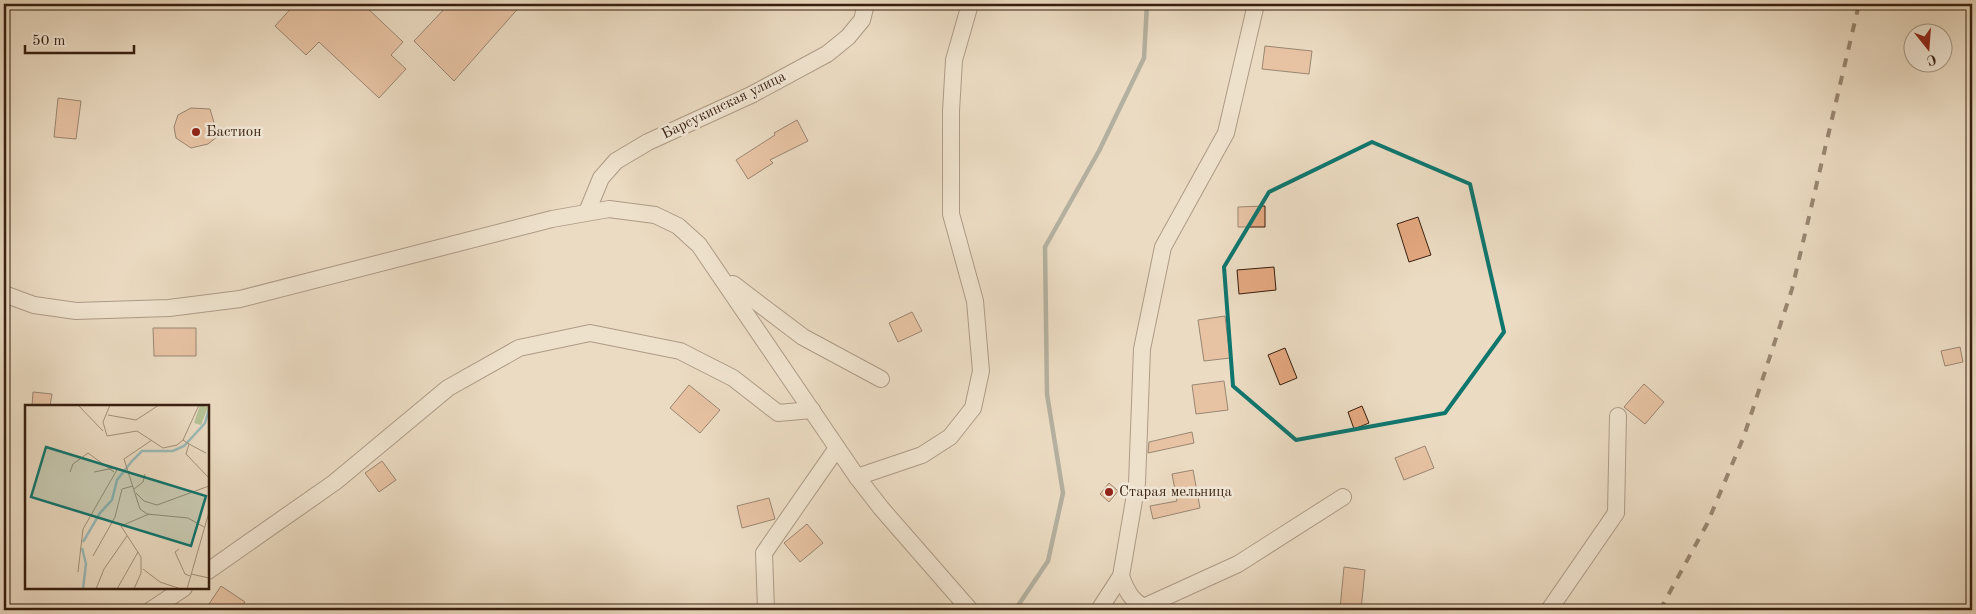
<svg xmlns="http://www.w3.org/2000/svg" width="1976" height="614" font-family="'Old Standard TT',serif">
  <rect width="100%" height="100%" fill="#ebdbc2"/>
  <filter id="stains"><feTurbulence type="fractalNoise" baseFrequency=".004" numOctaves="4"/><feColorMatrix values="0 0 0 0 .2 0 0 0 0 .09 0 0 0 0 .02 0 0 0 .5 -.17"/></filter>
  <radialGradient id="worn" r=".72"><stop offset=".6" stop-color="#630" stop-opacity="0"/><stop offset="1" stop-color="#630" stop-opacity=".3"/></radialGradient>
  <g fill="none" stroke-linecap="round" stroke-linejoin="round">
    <path stroke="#727c74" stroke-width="4.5" d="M1015,610L1048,561L1063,493L1047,394L1045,247L1099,151L1144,58L1147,4"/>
  </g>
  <g fill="#e3a77f" stroke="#371f0f">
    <path d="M295,4H363L403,42L391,55L406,69L379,98L319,42L306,55L275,26Z"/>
    <path d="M449,4H522L454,81L414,41Z"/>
    <path d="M1265,46L1312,51L1309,74L1262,69Z"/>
    <path d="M58,98L81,101L76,139L54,137Z"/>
    <path d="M191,108L210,109L218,136L208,144L191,148L176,138L174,127L178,115Z"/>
    <path d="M797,120L808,141L770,160L773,163L748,179L736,160L775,135L774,133Z"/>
    <path d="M1265,206V227H1238V207Z"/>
    <path d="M1418,217L1431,255L1409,262L1397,224Z"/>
    <path d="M1274,267L1276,290L1239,294L1237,270Z"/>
    <path d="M912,312L922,331L898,342L889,323Z"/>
    <path d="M1225,316L1230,358L1204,361L1198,320Z"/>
    <path d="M153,328H196V356H154Z"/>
    <path d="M1960,347L1963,362L1945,366L1941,351Z"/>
    <path d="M1285,348L1297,378L1280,385L1268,355Z"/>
    <path d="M1224,381L1228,410L1196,414L1192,385Z"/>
    <path d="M1644,384L1664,402L1645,424L1624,407Z"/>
    <path d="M689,385L720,410L700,433L670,408Z"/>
    <path d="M33,392L52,394L50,406H32Z"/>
    <path d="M1362,406L1369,423L1354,429L1348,412Z"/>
    <path d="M1192,432L1194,443L1148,453L1149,442Z"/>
    <path d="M1425,446L1434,468L1404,480L1395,458Z"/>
    <path d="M382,461L396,480L379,492L365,473Z"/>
    <path d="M1193,470L1200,508L1153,519L1150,506L1177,501L1172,474Z"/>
    <path d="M1109,483L1118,491L1109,502L1100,494Z"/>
    <path d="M769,498L775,519L742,528L737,506Z"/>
    <path d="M807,524L823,543L800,562L784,543Z"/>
    <path d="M1344,567L1365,570L1361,610L1340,609Z"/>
    <path d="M221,586L245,602L239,610H205Z"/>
  </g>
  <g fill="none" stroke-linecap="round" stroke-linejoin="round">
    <defs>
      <g id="minor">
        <path d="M587,212L601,178L616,161L648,142L751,95L827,54L848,37L862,20L866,4"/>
        <path d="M733,284L803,337L881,379"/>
        <path d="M4,294L34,305L76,311L169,308L240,299L552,219L609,209L655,215L678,226L699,245L857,477L881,508L970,610"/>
        <path d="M857,477L922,455L950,437L973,408L981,371L975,301L951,214V111L954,60L970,4"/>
        <path d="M208,571L335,482L448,388L519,348L590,333L680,351L733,378L778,413L812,410"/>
        <path d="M1121,576C1127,593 1134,605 1152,610"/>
        <path d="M151,610L184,588"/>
        <path d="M766,610L764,553L837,448"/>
        <path d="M1099,610L1121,576L1137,483L1142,349L1163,247L1226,133L1256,4"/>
        <path d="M1137,610L1238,564L1343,497"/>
        <path d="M1549,610L1616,513L1618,416"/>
      </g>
    </defs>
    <use href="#minor" stroke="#644e3c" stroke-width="18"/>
    <use href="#minor" stroke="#f2e8d7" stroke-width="16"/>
    <path stroke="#371f0f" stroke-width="4" stroke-dasharray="9 9" stroke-linecap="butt" d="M1660,610L1707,524L1744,436L1792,289L1859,4"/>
  </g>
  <path d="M0 0H1976V614H0ZM1372,142L1470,184L1504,332L1445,413L1296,440L1233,386L1224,267L1269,192Z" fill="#ebdbc2" fill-opacity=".55" fill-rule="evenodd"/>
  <path fill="none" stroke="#0f766e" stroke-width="4" stroke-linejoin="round" d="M1372,142L1470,184L1504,332L1445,413L1296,440L1233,386L1224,267L1269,192Z"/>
  <g fill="#8f2418" stroke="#f2e8d7" stroke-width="2">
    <circle cx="196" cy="132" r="5"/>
    <circle cx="1109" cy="492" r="5"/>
  </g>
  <g text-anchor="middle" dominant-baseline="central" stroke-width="5" stroke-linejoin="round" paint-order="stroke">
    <g font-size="15" fill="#371f0f" stroke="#f2e8d7">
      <text transform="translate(724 106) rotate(-26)">Барсукинская улица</text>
    </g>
    <g font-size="15" fill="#371f0f" stroke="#f2e8d7" text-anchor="start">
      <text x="206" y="132">Бастион</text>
      <text x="1119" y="492">Старая мельница</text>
    </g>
  </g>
  <g transform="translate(25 405)">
    <rect width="184" height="184" fill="#ebdbc2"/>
    <path d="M175,0L183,2L176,20L169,18Z" fill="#b4c195"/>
    <path fill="none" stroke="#99bab8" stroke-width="2.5" d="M58,137L75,108L87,95L92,75L107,56L117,46H148L159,41L180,18L184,4M57,143L61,159L58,184"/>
    <path fill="none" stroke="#a3907a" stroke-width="1" d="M53,0L78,26M85,0L78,17L82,31L112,26L138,43L152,40L158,35L174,0M83,10L111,15L134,0M127,35L99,54L115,104L122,109L163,113L179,122M158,35L164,39L161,49L184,73M164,39L181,48M45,67L48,59L63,48L89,67M69,67L89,63M109,84L118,77L120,69M111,88L119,96L132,100L184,81M154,144L150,147L160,169L165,171M68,151L90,112L97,84L108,81M118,164L135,177L156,184M53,167L58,124L93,63M116,168V152L96,121L124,109M166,169L184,173M71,184L79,164L102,131M92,184L113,147M109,184L116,168M162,184L184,107"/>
    <path fill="#0f766e" fill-opacity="0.15" stroke="#0f766e" stroke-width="2.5" d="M21,42L181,91L166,141L6,92Z"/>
    <rect width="184" height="184" fill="none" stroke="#371f0f" stroke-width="2.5"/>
  </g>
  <rect width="1976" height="614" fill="none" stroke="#ebdbc2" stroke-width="20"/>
  <rect x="5" y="5" width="1966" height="604" fill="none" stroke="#371f0f" stroke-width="2.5"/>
  <rect x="10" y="10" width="1956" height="594" fill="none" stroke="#371f0f"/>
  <g transform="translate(1928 48) rotate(163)"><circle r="24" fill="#f2e8d7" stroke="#a79887"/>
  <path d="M0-4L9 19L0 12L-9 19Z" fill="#8f2418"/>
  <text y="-8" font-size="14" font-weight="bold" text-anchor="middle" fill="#371f0f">С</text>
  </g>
  <path d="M25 45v8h109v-8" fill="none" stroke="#371f0f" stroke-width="2.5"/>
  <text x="32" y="45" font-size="15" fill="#371f0f" stroke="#f2e8d7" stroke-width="4" paint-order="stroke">50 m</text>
  <rect width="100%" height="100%" filter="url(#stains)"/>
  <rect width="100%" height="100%" fill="url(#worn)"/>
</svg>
